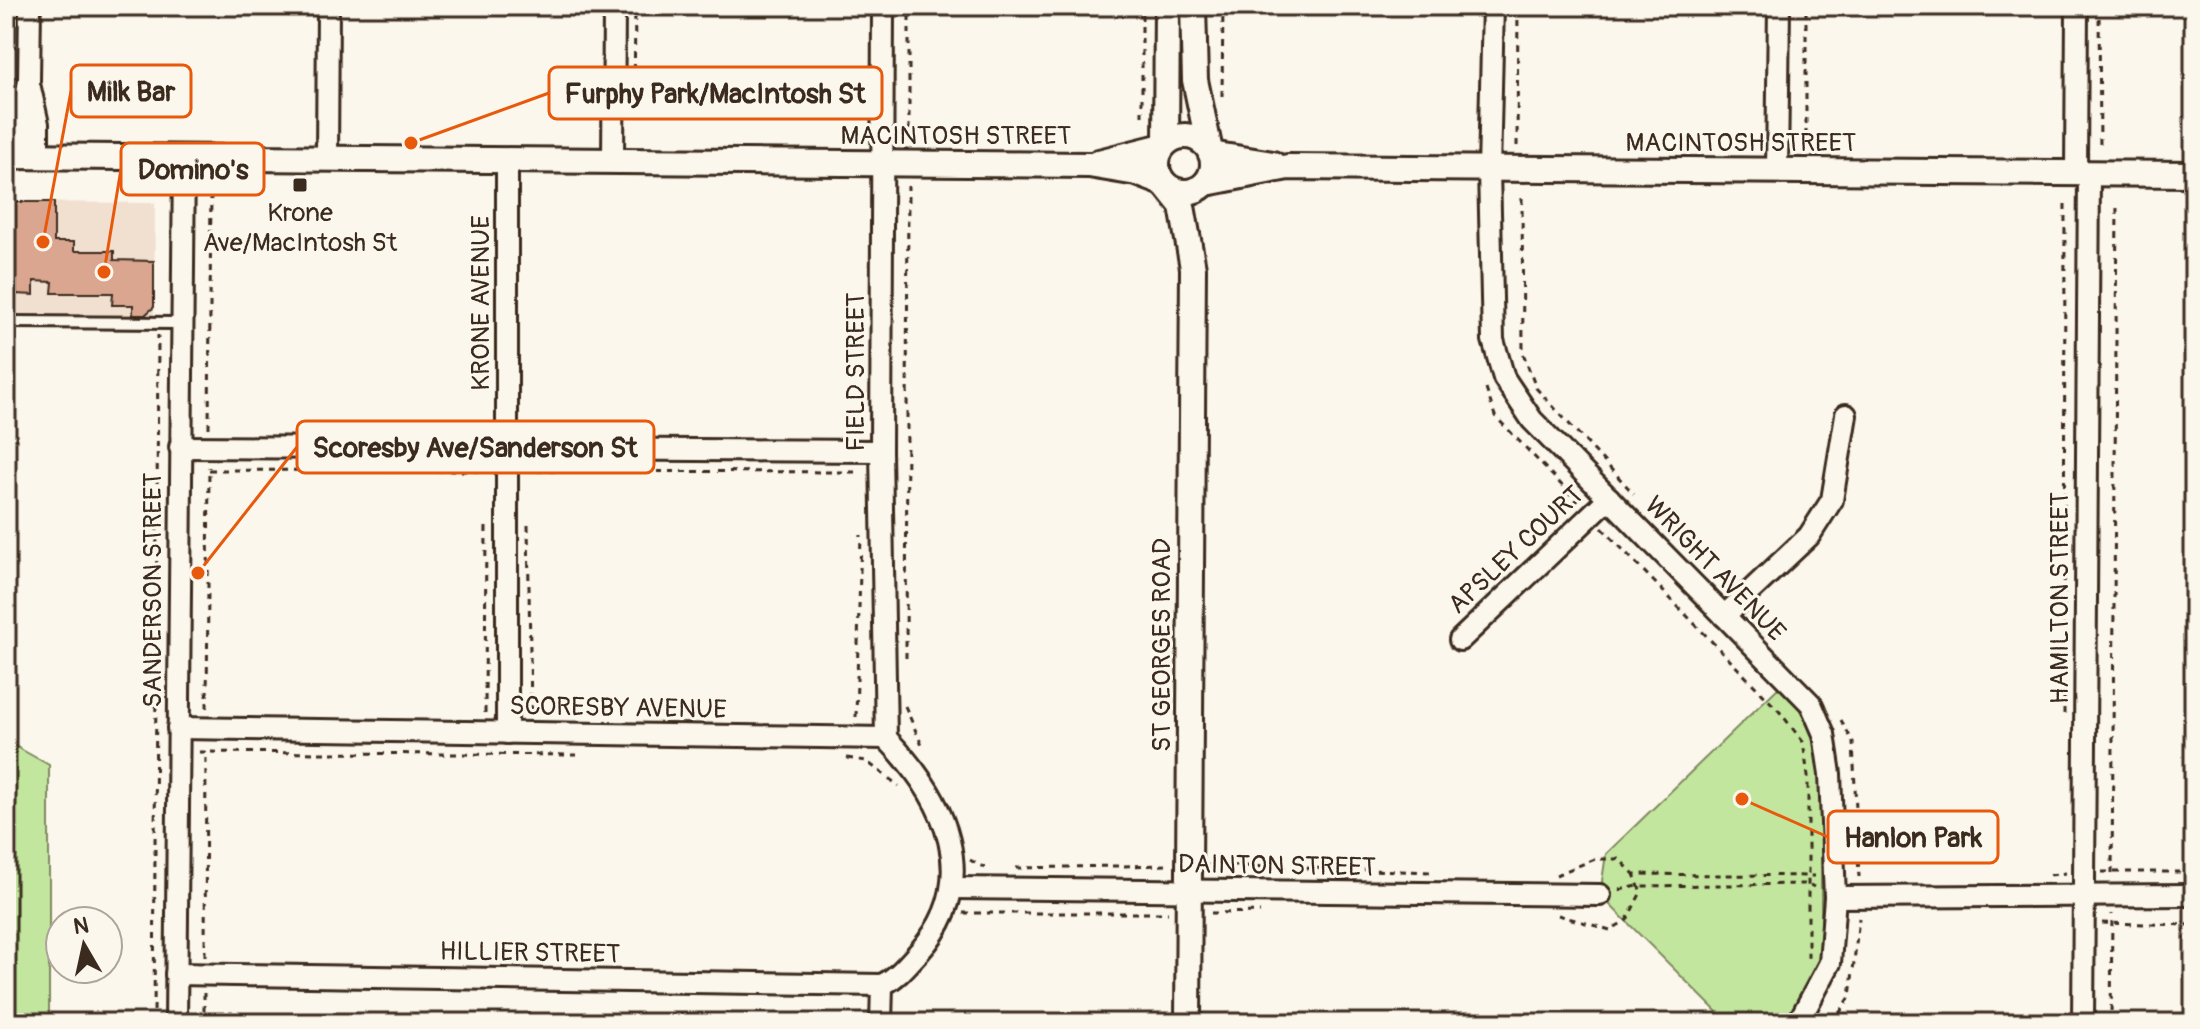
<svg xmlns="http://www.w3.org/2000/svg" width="2200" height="1029" font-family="Pangolin,sans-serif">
  <rect width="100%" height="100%" fill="#fbf7ec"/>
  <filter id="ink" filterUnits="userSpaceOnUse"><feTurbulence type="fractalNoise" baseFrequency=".0125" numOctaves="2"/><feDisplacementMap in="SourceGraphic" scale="16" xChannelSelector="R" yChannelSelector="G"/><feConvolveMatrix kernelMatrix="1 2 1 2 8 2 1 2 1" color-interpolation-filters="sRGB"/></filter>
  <g filter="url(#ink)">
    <path fill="#f1dfd0" d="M6,202L155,203L154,316L6,315Z"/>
    <g fill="#c3e69f" stroke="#7f885e" stroke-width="2">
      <path d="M1783,683L1821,744V972L1783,1023H1728L1600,895L1606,854Z"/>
      <path d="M6,741L49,765V1023H6Z"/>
    </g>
    <path fill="#dba690" stroke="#3b2a1e" stroke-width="2" d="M6,202H54V242H74V251H114V260L154,261V307L145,315H133V305H112L113,293H52L53,282L34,281V295L16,294V314H6Z"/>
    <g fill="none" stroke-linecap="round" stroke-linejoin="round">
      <defs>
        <path id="service" d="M6,322L182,323"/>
        <g id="minor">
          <path d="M883,6L881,451L886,738"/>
          <path d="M1493,6L1489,170L1493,340L1504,378L1532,420L1811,704L1824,734L1830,774L1835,897L1830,963L1798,1023"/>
          <path d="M30,88L38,124V157"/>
          <path d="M19,157L20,124L29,81L30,6"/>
          <path d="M327,159L328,6"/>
          <path d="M613,161L614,6"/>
          <path d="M1777,172L1779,6"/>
          <path d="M2076,174L2077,6"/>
          <path d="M180,447L881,451"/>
          <path d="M1724,616L1809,536L1832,500L1846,415"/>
          <path d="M1460,640L1609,498"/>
          <path d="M178,728L886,738C945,798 984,880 919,952C907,965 898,977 882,985L881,1023"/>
          <path d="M507,733V161"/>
          <path d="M953,888L1600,895"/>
          <path d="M1835,897L2194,895"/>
          <path d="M176,974L882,985"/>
          <path d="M176,1023L184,158"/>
          <path d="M2083,1023L2089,174"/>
        </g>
        <g id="tertiary">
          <path d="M1193,6L1195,80L1210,151"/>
          <circle cx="1185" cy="164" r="28"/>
          <path d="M1166,143L1167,6"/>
          <path d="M1211,154L1273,164"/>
          <path d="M6,156L1089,165L1137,173L1163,183"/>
          <path d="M1099,162L1163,146"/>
          <path d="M1206,183L1288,167L2194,174"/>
          <path d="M1166,186L1182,206L1193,268L1188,1023"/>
        </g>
      </defs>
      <use href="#service" stroke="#3b2a1e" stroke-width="16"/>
      <use href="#minor" stroke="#3b2a1e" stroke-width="26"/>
      <use href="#tertiary" stroke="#3b2a1e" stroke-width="30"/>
      <g stroke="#3b2a1e" stroke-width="3" stroke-dasharray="6 6" stroke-linecap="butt">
        <path d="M2099,6L2100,149"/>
        <path d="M1222,96L1223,6"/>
        <path d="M634,106L635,6"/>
        <path d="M1142,116V6"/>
        <path d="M909,142V6"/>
        <path d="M1517,146L1518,6"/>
        <path d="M1806,148V6"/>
        <path d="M1522,198L1523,353L1536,388L1634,494"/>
        <path d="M1486,389L1495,416L1578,502"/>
        <path d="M209,428L211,188"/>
        <path d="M209,470L489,471"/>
        <path d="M525,471L861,472"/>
        <path d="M528,525L531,714"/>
        <path d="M1602,528L1779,711L1803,742L1808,776V961"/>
        <path d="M906,658L908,186"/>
        <path d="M905,706L924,750"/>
        <path d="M207,708L209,467"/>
        <path d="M485,713L486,521"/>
        <path d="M2064,714L2065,202"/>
        <path d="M856,717L861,535"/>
        <path d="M1841,720L1853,742L1859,877"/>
        <path d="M199,752L580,755"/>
        <path d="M847,758L866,761L899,786"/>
        <path d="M970,860L985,868"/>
        <path d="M1208,865L1433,872"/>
        <path d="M1016,868L1169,865"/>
        <path d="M2102,872H2194"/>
        <path d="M2112,874L2117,202"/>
        <path d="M1556,875L1595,859H1619L1634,874L1815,876"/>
        <path d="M2050,875L2066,873"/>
        <path d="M1619,890L1638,886L1808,884L1814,887"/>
        <path d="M963,913H1168"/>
        <path d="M1211,913L1260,912"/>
        <path d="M1558,915L1610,930L1627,920L1641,892L1634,874"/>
        <path d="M2102,923L2194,925"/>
        <path d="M205,956L206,751"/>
        <path d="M154,1023L158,335"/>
        <path d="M204,1023V991"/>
        <path d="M1833,1023L1850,997L1859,918"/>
        <path d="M2111,1023L2112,914"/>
      </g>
      <use href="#service" stroke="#fbf7ec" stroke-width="10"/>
      <use href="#minor" stroke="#fbf7ec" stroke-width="20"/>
      <use href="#tertiary" stroke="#fbf7ec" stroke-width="24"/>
    </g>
  </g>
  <rect fill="#3b2a1e" stroke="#fbf7ec" stroke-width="3" x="292" y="177" width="16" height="16" rx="4"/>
  <g text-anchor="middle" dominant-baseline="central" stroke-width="6" stroke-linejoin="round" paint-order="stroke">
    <g font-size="26" fill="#3b2a1e" stroke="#fbf7ec">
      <text x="956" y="136">MACINTOSH STREET</text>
      <text x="1741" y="143">MACINTOSH STREET</text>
      <text transform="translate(481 303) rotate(-90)">KRONE AVENUE</text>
      <text transform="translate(856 372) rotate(-90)">FIELD STREET</text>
      <text transform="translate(1516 550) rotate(-43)">APSLEY COURT</text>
      <text transform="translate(1715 569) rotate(46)">WRIGHT AVENUE</text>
      <text transform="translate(153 590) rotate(-90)">SANDERSON STREET</text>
      <text transform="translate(2060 598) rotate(-90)">HAMILTON STREET</text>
      <text transform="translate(1162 645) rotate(-90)">ST GEORGES ROAD</text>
      <text transform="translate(618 708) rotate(1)">SCORESBY AVENUE</text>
      <text transform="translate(1277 866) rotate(1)">DAINTON STREET</text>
      <text transform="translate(530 953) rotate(1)">HILLIER STREET</text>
    </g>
    <g font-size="26" fill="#3b2a1e" stroke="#fbf7ec">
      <text x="300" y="213">Krone<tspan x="300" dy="30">Ave/MacIntosh St</tspan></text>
    </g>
  </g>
  <path fill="none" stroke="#e8590c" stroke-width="3" d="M43 242L71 91M411 143L549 93M104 272L121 169M198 573L297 447M1742 799L1828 837"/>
  <g fill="#e8590c" stroke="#fbf7ec" stroke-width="3">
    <circle cx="43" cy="242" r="8"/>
    <circle cx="411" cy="143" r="8"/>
    <circle cx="104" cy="272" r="8"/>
    <circle cx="198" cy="573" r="8"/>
    <circle cx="1742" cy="799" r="8"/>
  </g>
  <g fill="#fbf7ec" stroke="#e8590c" stroke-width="3">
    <rect x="71" y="65" width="120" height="52" rx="8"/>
    <rect x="549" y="67" width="333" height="52" rx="8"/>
    <rect x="121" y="143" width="143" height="52" rx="8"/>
    <rect x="297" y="421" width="357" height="52" rx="8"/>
    <rect x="1828" y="811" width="170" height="52" rx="8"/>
  </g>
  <g font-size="28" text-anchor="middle" font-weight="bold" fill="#3b2a1e">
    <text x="131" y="101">Milk Bar</text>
    <text x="715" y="103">Furphy Park/MacIntosh St</text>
    <text x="193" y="179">Domino's</text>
    <text x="475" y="457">Scoresby Ave/Sanderson St</text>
    <text x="1913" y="847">Hanlon Park</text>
  </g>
  <rect width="2200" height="1029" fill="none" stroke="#fbf7ec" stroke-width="32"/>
  <rect x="16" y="16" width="2168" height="997" fill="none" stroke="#3b2a1e" stroke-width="3" filter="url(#ink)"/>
  <g transform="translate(84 945) rotate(351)"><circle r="38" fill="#fbf7ec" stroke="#aea59a" stroke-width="2"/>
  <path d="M0-6L14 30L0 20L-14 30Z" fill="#3b2a1e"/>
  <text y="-12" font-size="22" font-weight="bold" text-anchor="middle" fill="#3b2a1e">N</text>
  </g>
</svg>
